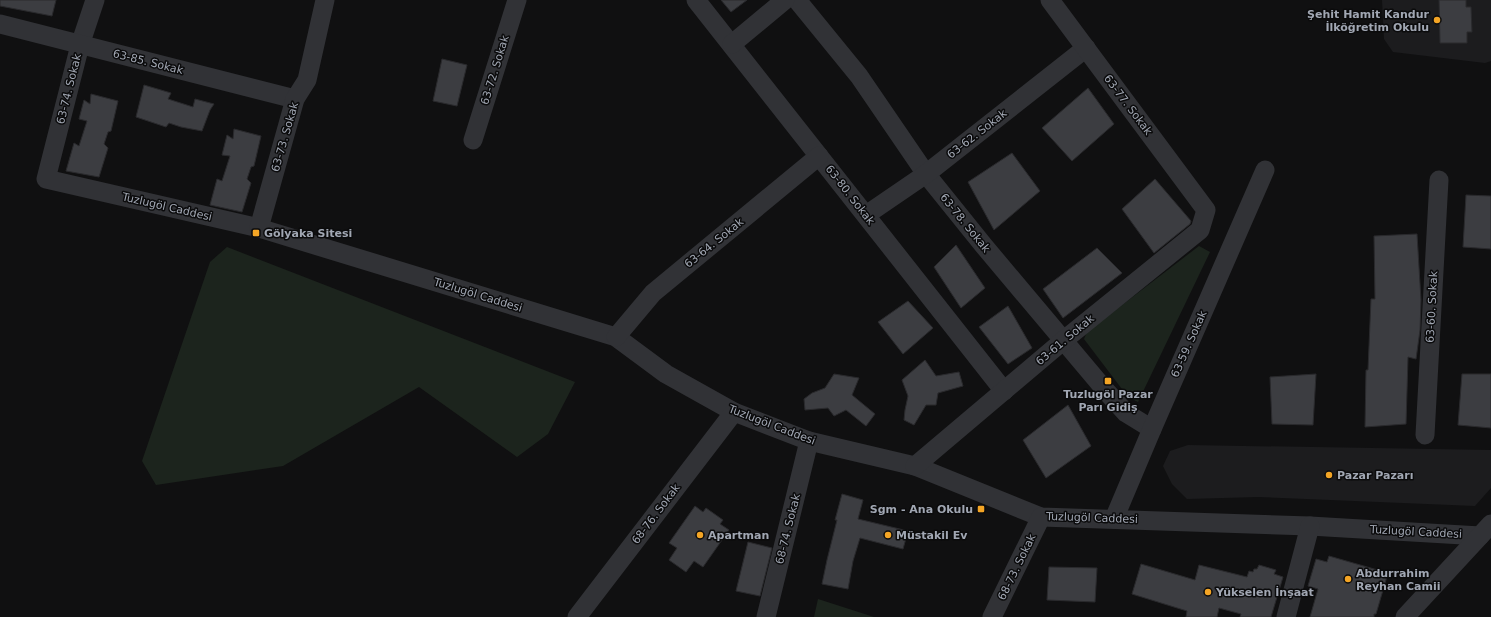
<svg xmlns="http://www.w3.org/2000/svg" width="1491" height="617" font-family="'DejaVu Sans',sans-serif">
  <rect width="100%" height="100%" fill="#101011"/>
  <g fill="#1c1c1e">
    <path d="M1382,0H1491V61L1485,63L1393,52L1384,39Z"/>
    <path d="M1188,445L1491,450V488L1475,506L1258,497L1187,499L1172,484L1163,466L1170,451Z"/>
  </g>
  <g fill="#1c241d">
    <path d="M1199,246L1210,252L1138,402L1128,397L1084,339L1087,332Z"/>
    <path d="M227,247L575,382L548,434L517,457L419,387L283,466L156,485L142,461L210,262Z"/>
    <path d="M818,599L874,617H814Z"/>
  </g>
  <g fill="#3c3d41" stroke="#2a2a2d">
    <path d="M0,0H56L52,16L0,6Z"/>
    <path d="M721,0H747L731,12Z"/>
    <path d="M1439,0H1466V7H1471L1472,32H1467V43H1440Z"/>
    <path d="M442,59L467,65L457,106L433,101Z"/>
    <path d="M144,85L171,93L168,99L193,107L195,99L214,104L210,110L202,131L181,127L169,123L166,127L136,117Z"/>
    <path d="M1088,88L1114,124L1072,161L1042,128Z"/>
    <path d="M91,94L118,101L111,131L108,132L104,144L108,148L99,177L66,171L74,143L79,146L87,121L79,119L84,100L90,104Z"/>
    <path d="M234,129L261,136L254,166L251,167L247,179L251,183L242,212L210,205L217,179L222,181L230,156L222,155L227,135L233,139Z"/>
    <path d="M1012,153L1040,191L994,230L968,182Z"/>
    <path d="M1155,179L1191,221L1190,224L1154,253L1122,209Z"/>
    <path d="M1466,195L1491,196V249L1463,247Z"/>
    <path d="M1417,234L1421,300L1420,330L1416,359L1408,357L1406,424L1365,427L1366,370H1368L1371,299H1375L1374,236Z"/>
    <path d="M956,245L985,288L961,308L934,267Z"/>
    <path d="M1097,248L1122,273L1063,318L1043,289Z"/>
    <path d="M908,301L933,328L903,354L878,322Z"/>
    <path d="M1008,306L1032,348L1008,364L979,327Z"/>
    <path d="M925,360L936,376L959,372L963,386L938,393L936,405H926L914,425L904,420L905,410L908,396L902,380Z"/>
    <path d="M834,374L859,378L852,395L875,414L866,426L846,410L834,416L828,408L805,410L804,399L812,393L825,388Z"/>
    <path d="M1316,374L1313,425L1272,424L1270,377Z"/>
    <path d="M1462,374H1491V428L1458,425Z"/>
    <path d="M1068,405L1091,446L1046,478L1023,440Z"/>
    <path d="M842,494L863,500L858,519L908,531L903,549L860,538L853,561L848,589L822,584L827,560L837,520H835Z"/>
    <path d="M695,506L703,512L706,508L723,520L720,524L729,530L703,567L694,561L686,572L669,560L677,548L669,543Z"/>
    <path d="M748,542L772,548L760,596L736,591Z"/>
    <path d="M1329,556L1388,573L1376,614H1374V617H1310L1318,589L1308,586L1316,559L1327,562Z"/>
    <path d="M1141,564L1195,580L1199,565L1247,577L1249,571L1253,572L1254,569H1257L1259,565L1276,570L1274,574L1283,577L1271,617H1240L1241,614L1219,608L1217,617H1186L1187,611L1132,594Z"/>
    <path d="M1049,567L1097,568L1095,602L1047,600Z"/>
  </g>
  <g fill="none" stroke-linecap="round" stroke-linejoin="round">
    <g stroke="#313236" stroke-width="19">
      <path d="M95,0L80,45L46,179L259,228L616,337L666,374L734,412L809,441L915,466L1041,517L1310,526L1480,536"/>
      <path d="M696,0L1004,391"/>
      <path d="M797,0L859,76L926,174L984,246L1106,391L1126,413L1152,429"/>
      <path d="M0,24L295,99"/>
      <path d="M732,44L785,0"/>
      <path d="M473,140L517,0"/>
      <path d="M866,215L926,174L1086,48"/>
      <path d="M259,228L295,99L307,80L325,0"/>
      <path d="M616,337L653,293L819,156"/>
      <path d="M1425,435L1439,180"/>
      <path d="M915,466L1064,340L1200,230L1206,210L1050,0"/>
      <path d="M1114,519L1152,429L1265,170"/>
      <path d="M577,617L734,412"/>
      <path d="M766,617L809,441"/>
      <path d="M992,617L1041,517"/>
      <path d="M1286,617L1310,526"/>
      <path d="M1405,617L1491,524"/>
    </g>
  </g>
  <g fill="#f4a525" stroke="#0b0b0c" stroke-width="1.5">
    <circle cx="1437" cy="20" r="4"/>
    <rect x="252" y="229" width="8" height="8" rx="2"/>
    <rect x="1104" y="377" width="8" height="8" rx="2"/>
    <circle cx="1329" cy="475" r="4"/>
    <rect x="977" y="505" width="8" height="8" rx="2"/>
    <circle cx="700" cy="535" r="4"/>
    <circle cx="888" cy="535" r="4"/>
    <circle cx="1348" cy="579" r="4"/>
    <circle cx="1208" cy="592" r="4"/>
  </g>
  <g text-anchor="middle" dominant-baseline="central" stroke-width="3" stroke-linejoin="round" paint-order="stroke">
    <g font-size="11" font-weight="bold" fill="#a1a7b3" stroke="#0b0b0c" text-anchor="start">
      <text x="1429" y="14" text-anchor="end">Şehit Hamit Kandur<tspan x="1429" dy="13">İlköğretim Okulu</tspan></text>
      <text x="264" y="233">Gölyaka Sitesi</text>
      <text x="1108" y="394" text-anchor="middle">Tuzlugöl Pazar<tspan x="1108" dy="13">Parı Gidiş</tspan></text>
      <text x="1337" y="475">Pazar Pazarı</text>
      <text x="973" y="509" text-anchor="end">Sgm - Ana Okulu</text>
      <text x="708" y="535">Apartman</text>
      <text x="896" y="535">Müstakil Ev</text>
      <text x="1356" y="573">Abdurrahim<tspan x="1356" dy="13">Reyhan Camii</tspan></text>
      <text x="1216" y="592">Yükselen İnşaat</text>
    </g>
    <g font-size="11" fill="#a1a7b3" stroke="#0b0b0c">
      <text transform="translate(148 62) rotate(14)">63-85. Sokak</text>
      <text transform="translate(495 70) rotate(-73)">63-72. Sokak</text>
      <text transform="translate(69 89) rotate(-76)">63-74. Sokak</text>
      <text transform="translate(1128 105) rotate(53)">63-77. Sokak</text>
      <text transform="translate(977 134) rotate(-38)">63-62. Sokak</text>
      <text transform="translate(285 137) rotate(-74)">63-73. Sokak</text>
      <text transform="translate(850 195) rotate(52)">63-80. Sokak</text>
      <text transform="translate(167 207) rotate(13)">Tuzlugöl Caddesi</text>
      <text transform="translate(965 223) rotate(51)">63-78. Sokak</text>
      <text transform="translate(714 243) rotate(-39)">63-64. Sokak</text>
      <text transform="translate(478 295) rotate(17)">Tuzlugöl Caddesi</text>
      <text transform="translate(1432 307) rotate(-87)">63-60. Sokak</text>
      <text transform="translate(1065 340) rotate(-40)">63-61. Sokak</text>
      <text transform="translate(1189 344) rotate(-66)">63-59. Sokak</text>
      <text transform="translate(772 425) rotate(21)">Tuzlugöl Caddesi</text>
      <text transform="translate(656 514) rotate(-53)">68-76. Sokak</text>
      <text transform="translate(1092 518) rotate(2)">Tuzlugöl Caddesi</text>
      <text transform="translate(788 529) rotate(-76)">68-74. Sokak</text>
      <text transform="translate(1416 532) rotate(3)">Tuzlugöl Caddesi</text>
      <text transform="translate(1017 567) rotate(-64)">68-73. Sokak</text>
    </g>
  </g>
</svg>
